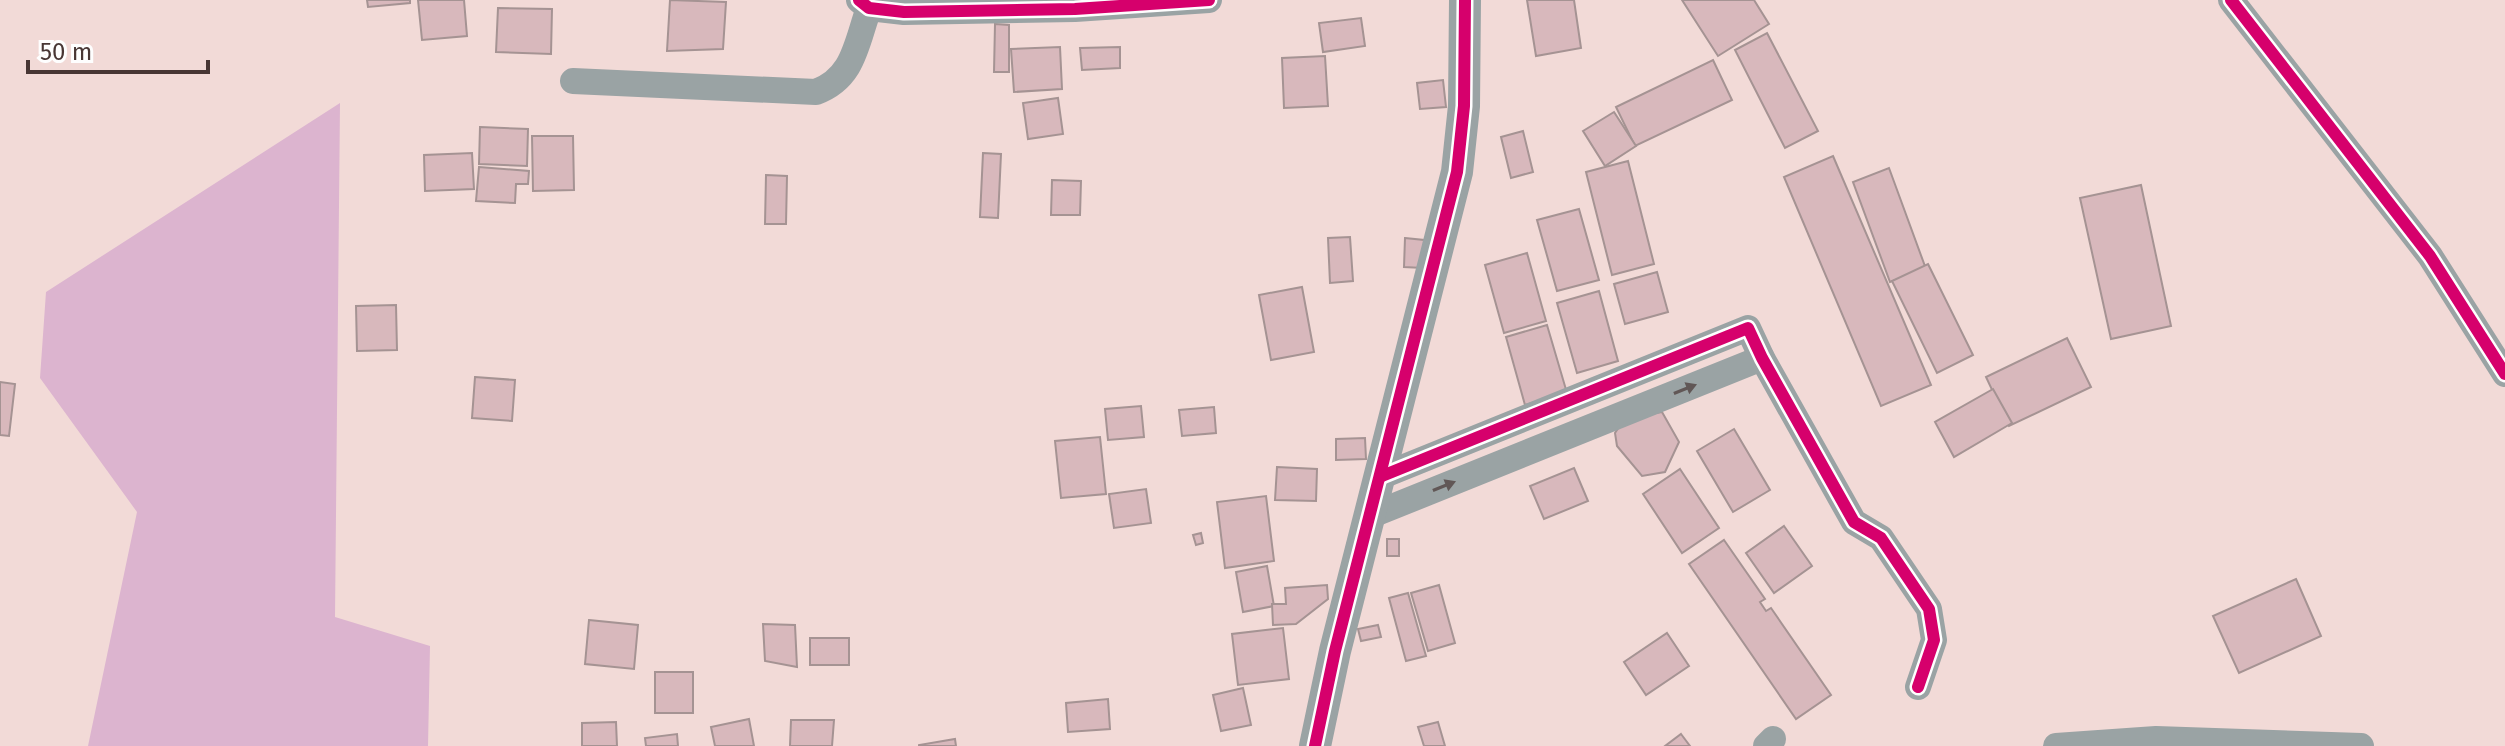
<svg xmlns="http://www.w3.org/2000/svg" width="2505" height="746" font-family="'Fira Sans',sans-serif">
  <rect width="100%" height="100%" fill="#f2dad7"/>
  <path fill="#dcb4cf" d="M340,103L335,617L430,646L428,746H88L137,512L40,378L46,292Z"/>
  <g fill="#d8b8bc" stroke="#a59393" stroke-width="2">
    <path d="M367,0H410V3L368,7Z"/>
    <path d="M418,0H464L467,36L422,40Z"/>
    <path d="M670,0L726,2L723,49L667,51Z"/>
    <path d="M1527,0H1574L1581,48L1536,56Z"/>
    <path d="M1682,0H1754L1769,24L1718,56Z"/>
    <path d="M498,8L552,9L551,54L496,52Z"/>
    <path d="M1361,18L1365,46L1323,52L1319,23Z"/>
    <path d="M995,24L1009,25V72H994Z"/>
    <path d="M1767,33L1818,131L1785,148L1735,50Z"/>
    <path d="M1060,47L1062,89L1014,92L1011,49Z"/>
    <path d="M1120,47V68L1082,70L1080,48Z"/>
    <path d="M1325,56L1328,106L1284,108L1282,58Z"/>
    <path d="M1713,60L1732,100L1635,146L1616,107Z"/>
    <path d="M1443,80L1446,107L1420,109L1417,83Z"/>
    <path d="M1058,98L1063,134L1028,139L1023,103Z"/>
    <path d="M1614,112L1636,146L1605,166L1583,131Z"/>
    <path d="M480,127L528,129L527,166L479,164Z"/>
    <path d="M1523,131L1533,172L1511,178L1501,137Z"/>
    <path d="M532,136H573L574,190L533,191Z"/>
    <path d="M472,153L474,189L425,191L424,155Z"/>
    <path d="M983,153L1001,154L998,218L980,217Z"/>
    <path d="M1833,156L1931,385L1881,406L1784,177Z"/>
    <path d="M1628,161L1654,264L1612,275L1586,172Z"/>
    <path d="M479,167L529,171L528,184H516L515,203L476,201Z"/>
    <path d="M1889,168L1926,269L1890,282L1853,182Z"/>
    <path d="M766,175L787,176L786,224H765Z"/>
    <path d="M1052,180L1081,181L1080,215H1051Z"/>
    <path d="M2141,185L2171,326L2111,339L2080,198Z"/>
    <path d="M1579,209L1599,280L1557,291L1537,220Z"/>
    <path d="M1350,237L1353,281L1330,283L1328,238Z"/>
    <path d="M1405,238L1424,240L1423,268L1404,267Z"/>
    <path d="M1527,253L1546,321L1504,333L1485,265Z"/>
    <path d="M1928,264L1973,355L1937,373L1892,281Z"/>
    <path d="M1657,272L1668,312L1625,324L1614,284Z"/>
    <path d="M1302,287L1314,352L1271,360L1259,295Z"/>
    <path d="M1599,291L1618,361L1577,373L1557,303Z"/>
    <path d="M396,305L397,350L357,351L356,306Z"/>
    <path d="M1547,325L1567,393L1525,405L1506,337Z"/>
    <path d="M2067,338L2091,387L2009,426L1986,377Z"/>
    <path d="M475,377L515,380L512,421L472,418Z"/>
    <path d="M0,382L15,384L9,436L0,435Z"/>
    <path d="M1993,389L2012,423L1954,457L1935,422Z"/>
    <path d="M1141,406L1144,437L1108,440L1105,409Z"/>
    <path d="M1214,407L1216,433L1182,436L1179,410Z"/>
    <path d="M1662,412L1679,442L1665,472L1642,476L1617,446L1615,433L1625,418Z"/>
    <path d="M1734,429L1770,490L1733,512L1697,451Z"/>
    <path d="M1100,437L1106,494L1061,498L1055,441Z"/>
    <path d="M1365,438L1366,459L1336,460V439Z"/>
    <path d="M1277,467L1317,469L1316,501L1275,500Z"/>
    <path d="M1574,468L1588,501L1544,519L1530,486Z"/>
    <path d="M1680,469L1719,528L1682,553L1643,494Z"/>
    <path d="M1146,489L1151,523L1114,528L1109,494Z"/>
    <path d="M1266,496L1274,561L1225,568L1217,502Z"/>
    <path d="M1784,526L1812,566L1774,593L1746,553Z"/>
    <path d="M1201,533L1203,543L1196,545L1193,535Z"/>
    <rect x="1387" y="539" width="12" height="17"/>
    <path d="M1724,540L1765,599L1760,602L1766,611L1771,608L1831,695L1796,719L1689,564Z"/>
    <path d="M1267,566L1274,606L1243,612L1236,572Z"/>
    <path d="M2296,579L2321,636L2239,673L2213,616Z"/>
    <path d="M1327,585L1328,599L1296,624L1273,625L1272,604H1286L1285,588Z"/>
    <path d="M1439,585L1455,643L1428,651L1411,593Z"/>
    <path d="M1408,593L1426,656L1406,661L1389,598Z"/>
    <path d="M589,620L638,625L634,669L585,664Z"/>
    <path d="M763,624L795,625L797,667L765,661Z"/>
    <path d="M1378,625L1381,637L1361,641L1358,629Z"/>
    <path d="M1283,628L1289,679L1238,685L1232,634Z"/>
    <path d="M1667,633L1689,666L1646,695L1624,662Z"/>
    <rect x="810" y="638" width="39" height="27"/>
    <rect x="655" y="672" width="38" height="41"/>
    <path d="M1243,688L1251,725L1221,731L1213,695Z"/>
    <path d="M1108,699L1110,729L1068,732L1066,703Z"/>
    <path d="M749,719L754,746H715L711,727Z"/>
    <path d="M791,720H834L832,746H790Z"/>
    <path d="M616,722L617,746H582V723Z"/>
    <path d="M1438,722L1445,746H1424L1418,727Z"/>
    <path d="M677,734L678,746H646L645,738Z"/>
    <path d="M1681,734L1690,746H1665Z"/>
    <path d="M955,739L956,746H919V745Z"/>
  </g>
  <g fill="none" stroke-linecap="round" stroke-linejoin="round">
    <g stroke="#9aa3a4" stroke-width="26">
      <path d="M859,0L869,8L904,12L1075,9L1209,0"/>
      <path d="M2231,0L2430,256L2505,374"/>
      <path d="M573,81L816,92C854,78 856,44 869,8"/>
      <path d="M1382,476L1748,328L1762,358L1854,522L1881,538L1929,609L1934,640L1918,687"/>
      <path d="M1372,515L1762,358"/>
      <path d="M1766,746L1773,739"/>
      <path d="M2056,746L2156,739L2361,746"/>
    </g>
    <path stroke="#9aa3a4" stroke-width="32" d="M1315,746L1335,651L1457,172L1464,106L1465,0"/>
    <defs>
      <g id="cycleway">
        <path d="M859,0L869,8L904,12L1075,9L1209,0"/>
        <path d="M2231,0L2430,256L2505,374"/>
        <path d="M1382,476L1748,328L1762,358L1854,522L1881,538L1929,609L1934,640L1918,687"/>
        <path d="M1315,746L1335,651L1457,172L1464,106L1465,0"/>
      </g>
    </defs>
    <use href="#cycleway" stroke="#fefefe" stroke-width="17"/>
    <use href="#cycleway" stroke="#d6006c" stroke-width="12"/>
  </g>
  <defs><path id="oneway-solid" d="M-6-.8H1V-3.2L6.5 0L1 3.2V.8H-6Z" transform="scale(2)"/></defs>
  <g fill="#615756">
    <use href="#oneway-solid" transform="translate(1685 389) rotate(-22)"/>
    <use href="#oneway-solid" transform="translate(1444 486) rotate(-22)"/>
  </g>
  <path d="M28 60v12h180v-12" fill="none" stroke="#483634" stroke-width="4"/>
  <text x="40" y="60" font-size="24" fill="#483634" stroke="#fefefe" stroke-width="6" paint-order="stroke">50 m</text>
</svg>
